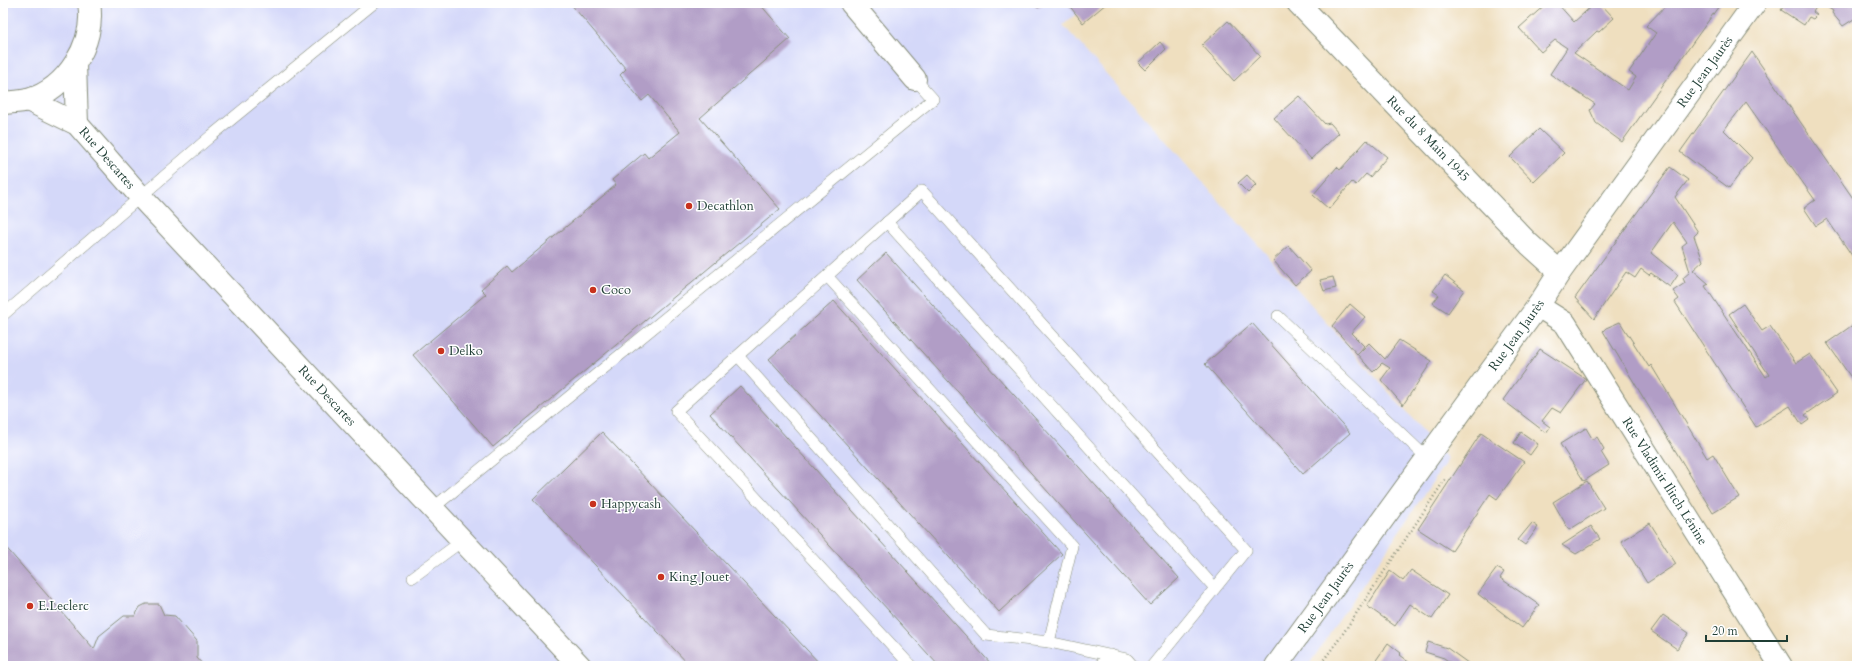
<svg xmlns="http://www.w3.org/2000/svg" width="1860" height="669" font-family="Cardo,serif">
  <rect width="100%" height="100%" fill="#fff"/>
  <filter id="ink" filterUnits="userSpaceOnUse"><feTurbulence type="fractalNoise" baseFrequency=".025" numOctaves="2"/><feDisplacementMap in="SourceGraphic" scale="8" xChannelSelector="R" yChannelSelector="G"/><feConvolveMatrix kernelMatrix="1 2 1 2 8 2 1 2 1" color-interpolation-filters="sRGB"/></filter>
  <filter id="wash" filterUnits="userSpaceOnUse"><feTurbulence type="fractalNoise" baseFrequency=".012" numOctaves="4" result="noise"/><feDisplacementMap in="SourceGraphic" scale="16" xChannelSelector="R" yChannelSelector="G"/><feGaussianBlur stdDeviation="0.9" result="paint"/><feColorMatrix in="noise" values="0 0 0 0 0 0 0 0 0 0 0 0 0 0 0 0 0 1.4 0 .05"/><feComposite in="paint" operator="in"/></filter>
  <g filter="url(#wash)">
    <rect width="100%" height="100%" fill="#efdfbf"/>
    <path fill="#d4d8f9" d="M3,3H1089L1063,25L1448,459L1308,666H3Z"/>
    <g id="blocks">
      <g fill="#b19dc6">
        <path d="M570,3H759L790,39L700,118L780,209L493,447L413,355L486,294L481,289L507,266L512,272L616,185L612,180L644,153L648,158L680,132L649,95L642,101L620,75L626,69Z"/>
        <path d="M1033,3H1044L1038,8Z"/>
        <path d="M1070,3H1107L1083,23L1068,4Z"/>
        <path d="M1547,3H1557L1574,22L1595,3H1600L1614,18L1599,32L1597,31L1574,53L1628,90L1636,77L1629,72L1656,33L1646,26L1668,3H1721L1622,142L1596,123L1590,110L1595,104L1550,74L1567,48L1555,40L1541,52L1519,28Z"/>
        <path d="M1786,3H1819L1813,12L1817,15L1813,19L1809,17L1804,25L1781,10Z"/>
        <path d="M1821,3H1857V17L1843,26L1832,13L1833,11Z"/>
        <path d="M1228,21L1260,56L1234,81L1202,45Z"/>
        <path d="M1160,42L1166,49L1145,70L1138,63Z"/>
        <path d="M1752,52L1857,204V263L1827,219L1816,226L1804,208L1815,200L1746,102L1724,130L1752,158L1729,188L1680,152Z"/>
        <path d="M1299,96L1325,124L1330,123L1339,133L1311,159L1274,118Z"/>
        <path d="M1539,129L1564,153L1534,182L1510,157Z"/>
        <path d="M1367,140L1387,157L1370,177L1366,174L1356,185L1352,182L1329,209L1313,195L1337,167L1340,170Z"/>
        <path d="M1670,167L1688,180L1675,197L1698,232L1694,236L1703,261L1693,270L1709,284L1705,286L1766,377L1769,375L1729,314L1743,304L1762,331L1770,326L1796,363L1810,354L1837,393L1805,415L1809,420L1802,425L1790,406L1756,427L1675,302L1679,299L1673,291L1685,283L1683,278L1690,272L1682,246L1687,242L1673,222L1651,253L1678,275L1670,287L1651,273L1649,275L1641,269L1635,278L1626,272L1594,319L1575,298Z"/>
        <path d="M1247,175L1256,185L1248,193L1238,183Z"/>
        <path d="M1289,246L1311,271L1295,285L1273,260Z"/>
        <path d="M886,253L1179,578L1150,605L857,280Z"/>
        <path d="M1445,275L1464,290L1448,313L1433,303L1439,295L1433,291Z"/>
        <path d="M1333,277L1336,288L1324,291L1320,280Z"/>
        <path d="M834,301L1062,554L999,612L769,359Z"/>
        <path d="M1350,304L1365,317L1351,333L1364,346L1358,354L1369,343L1385,359L1399,340L1432,361L1403,405L1381,380L1390,368L1382,363L1373,372L1332,326Z"/>
        <path d="M1620,322L1649,367L1651,365L1707,458L1713,454L1739,497L1713,513L1603,331L1606,328Z"/>
        <path d="M1857,322V386L1827,343Z"/>
        <path d="M1252,323L1350,433L1303,474L1205,364Z"/>
        <path d="M1540,349L1586,379L1561,413L1552,408L1542,421L1550,427L1546,433L1503,400Z"/>
        <path d="M740,386L993,666H939L710,414Z"/>
        <path d="M1586,428L1593,440L1597,437L1604,449L1601,452L1609,465L1584,481L1560,444Z"/>
        <path d="M602,432L822,666H690L533,499Z"/>
        <path d="M1521,432L1538,444L1530,455L1514,443Z"/>
        <path d="M1481,433L1524,462L1497,499L1490,494L1452,551L1418,529Z"/>
        <path d="M1587,481L1604,508L1569,530L1553,502Z"/>
        <path d="M1532,523L1538,527L1525,545L1518,540Z"/>
        <path d="M1650,523L1676,564L1647,583L1621,541Z"/>
        <path d="M1591,526L1600,539L1576,554L1562,545Z"/>
        <path d="M3,544L94,649L99,636L124,616H135L140,607L146,604H159L164,615L175,616L197,641V658L204,666H3Z"/>
        <path d="M1497,568L1504,572L1500,578L1539,605L1522,628L1478,594Z"/>
        <path d="M1411,570L1448,595L1432,619L1410,604L1395,626L1367,606L1390,571L1403,581Z"/>
        <path d="M1663,615L1689,633L1677,649L1651,631Z"/>
        <path d="M1428,642L1447,648L1472,666H1455L1444,658L1425,652Z"/>
        <path d="M1388,643L1401,653L1399,655L1414,666H1372Z"/>
      </g>
    </g>
  </g>
  <g filter="url(#ink)">
    <use href="#blocks" fill-opacity="0" stroke="#878e7a" stroke-width="1"/>
    <g fill="none" stroke-linecap="round" stroke-linejoin="round">
      <defs>
        <g id="lane">
          <path d="M887,222L1215,588"/>
          <path d="M827,276L1072,546L1049,642"/>
          <path d="M3,315L211,136L374,3"/>
          <path d="M1278,316L1427,458"/>
          <path d="M738,356L986,635L1049,642L1127,659L1133,666"/>
          <path d="M433,508L933,99L915,79"/>
          <path d="M413,577L462,541"/>
          <path d="M911,666L676,411L922,191L1246,550L1152,666"/>
          <path d="M1099,666L1111,655"/>
        </g>
        <g id="street">
          <path d="M851,3L915,79"/>
          <path d="M75,64L77,124"/>
          <path id="s1" d="M28,100L77,124L141,197L580,666"/>
          <path d="M3,103C11,102 20,102 28,100C67,89 96,43 89,3"/>
          <path id="s2" d="M1538,306L1565,323L1781,666"/>
        </g>
        <g id="secondary">
          <path id="s3" d="M1298,3L1529,244L1560,272"/>
          <path id="s4" d="M1276,666L1538,306L1560,272L1755,3"/>
        </g>
      </defs>
      <use href="#lane" stroke="#878e7a" stroke-width="12"/>
      <use href="#street" stroke="#878e7a" stroke-width="24"/>
      <use href="#secondary" stroke="#878e7a" stroke-width="24"/>
      <path stroke="#878e7a" stroke-width="2.5" stroke-dasharray="1 3" stroke-linecap="butt" d="M1319,666L1340,638L1446,478"/>
      <use href="#lane" stroke="#fff" stroke-width="11"/>
      <use href="#street" stroke="#fff" stroke-width="22"/>
      <use href="#secondary" stroke="#fff" stroke-width="22"/>
    </g>
  </g>
  <g fill="#c8321e" stroke="#fff" stroke-width="1.5">
    <circle cx="689" cy="206" r="4"/>
    <circle cx="593" cy="290" r="4"/>
    <circle cx="441" cy="351" r="4"/>
    <circle cx="593" cy="504" r="4"/>
    <circle cx="661" cy="577" r="4"/>
    <circle cx="30" cy="606" r="4"/>
  </g>
  <g text-anchor="middle" dominant-baseline="central" stroke-width="3" stroke-linejoin="round" paint-order="stroke">
    <g font-size="13" fill="#1f3d34" stroke="#fff">
      <text stroke="none"><textPath href="#s4" startOffset="733">Rue Jean Jaurès</textPath></text>
      <text stroke="none"><textPath href="#s3" startOffset="188">Rue du 8 Main 1945</textPath></text>
      <text stroke="none"><textPath href="#s1" startOffset="100">Rue Descartes</textPath></text>
      <text stroke="none"><textPath href="#s4" startOffset="409">Rue Jean Jaurès</textPath></text>
      <text stroke="none"><textPath href="#s1" startOffset="424">Rue Descartes</textPath></text>
      <text stroke="none"><textPath href="#s2" startOffset="219">Rue Vladimir Ilitch Lénine</textPath></text>
      <text stroke="none"><textPath href="#s4" startOffset="85">Rue Jean Jaurès</textPath></text>
    </g>
    <g font-size="13" fill="#1f3d34" stroke="#fff" text-anchor="start">
      <text x="697" y="206">Decathlon</text>
      <text x="601" y="290">Coco</text>
      <text x="449" y="351">Delko</text>
      <text x="601" y="504">Happycash</text>
      <text x="669" y="577">King Jouet</text>
      <text x="38" y="606">E.Leclerc</text>
    </g>
  </g>
  <rect width="1860" height="669" fill="none" stroke="#fff" stroke-width="16"/>
  <path d="M1706 635v6h81v-6" fill="none" stroke="#1f3d34" stroke-width="2"/>
  <text x="1712" y="635" font-size="12" fill="#1f3d34" stroke="#ffffff" stroke-width="3" paint-order="stroke">20 m</text>
</svg>
